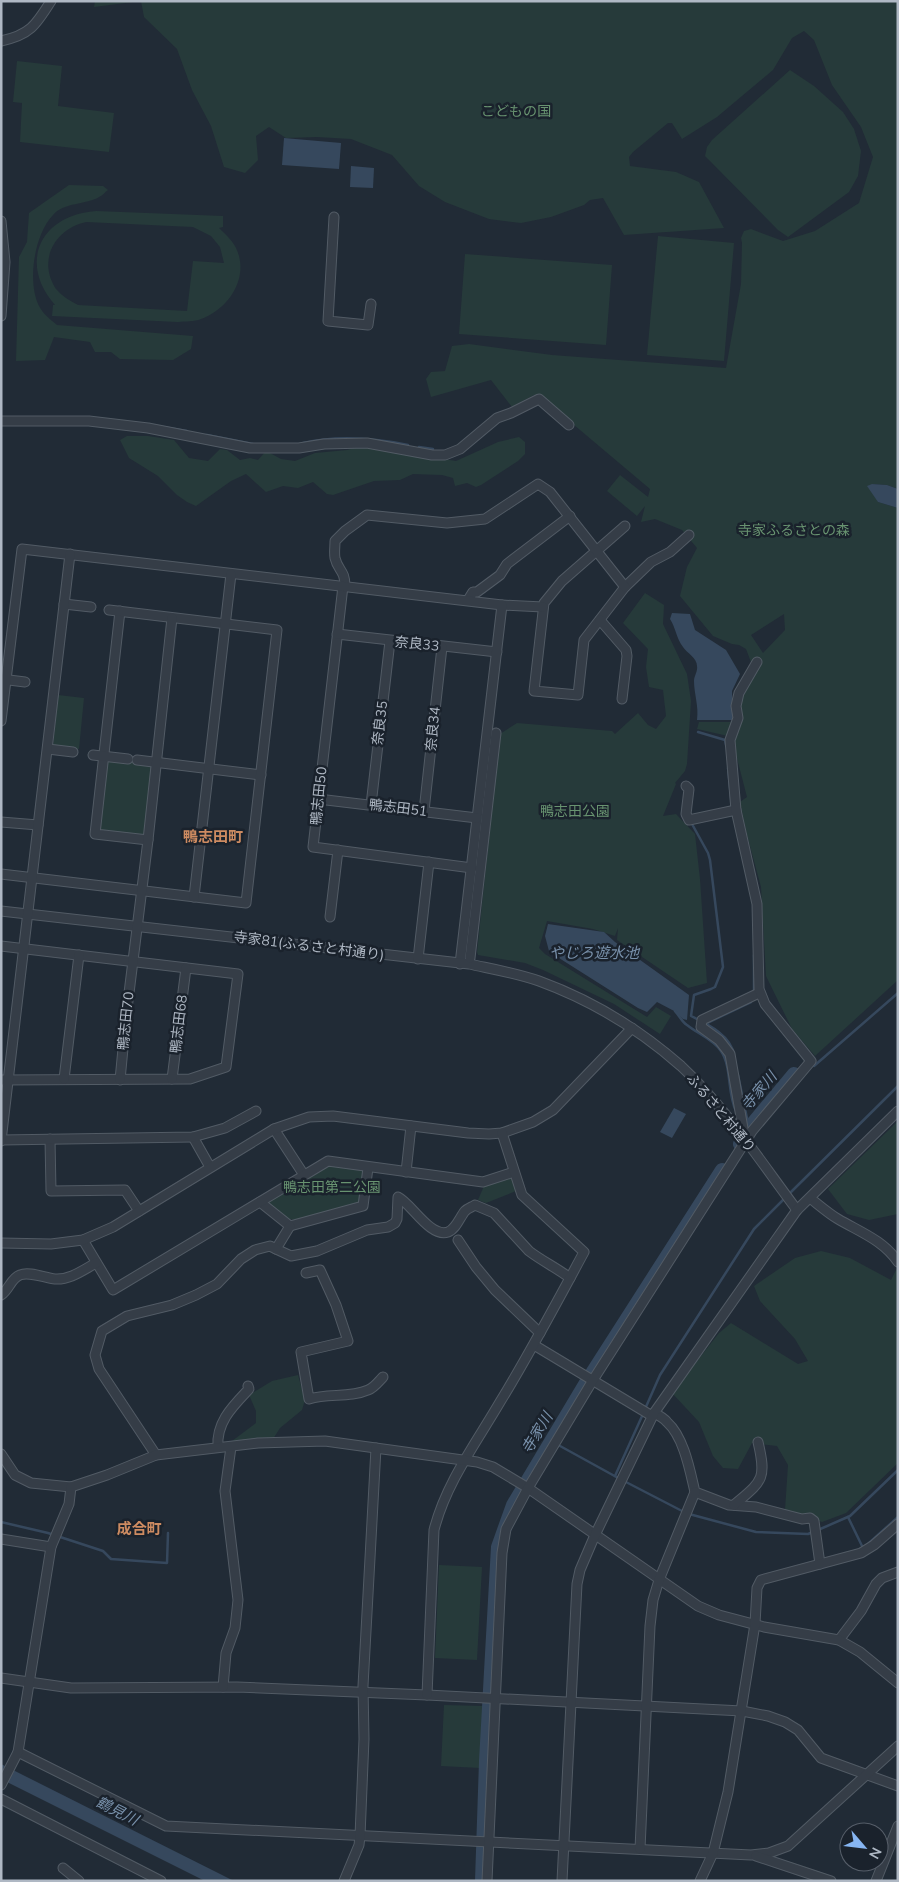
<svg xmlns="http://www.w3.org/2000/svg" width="899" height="1882" font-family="'Nunito Sans','Noto Sans JP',sans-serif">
  <rect width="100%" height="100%" fill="#212b36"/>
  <g fill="#263a3a" fill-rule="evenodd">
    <path d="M95,1H898V489L887,485L872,484L878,502L898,508V980L815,1056L792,1029L766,976L761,887L747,835L740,802L747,797L733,743L737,689L754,670L746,649L739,645L732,644L713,636L680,596L687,567L697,548L682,530L655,519L641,522L645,506L637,516L607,491L620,475L648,497L650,489L548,403L534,395L512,407L491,380L431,397L426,379L431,372L445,371L452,346L469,344L552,355L726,368L741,284L742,243L741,238L744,231L751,229L783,241L815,231L859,203L873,157L861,127L832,85L814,40L804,31L792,38L773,70L717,117L682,139L672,123H668L633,152L629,157L630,166L676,172L699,182L724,228L624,235L603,198L590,200L584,205L551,217L521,223L489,219L445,202L419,186L392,155L351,139L317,137L286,138L269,127L256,136L258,160L245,173L224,167L211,126L192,90L177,49L144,17L141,1L94,7ZM784,614L785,630L763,653L751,635Z"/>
    <path d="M17,61L62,66L58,106L114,113L109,152L20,142L22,103L13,102Z"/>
    <path d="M790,70L814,86L843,112L854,129L861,151L858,176L849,192L788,237L778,230L705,156L707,147L712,140Z"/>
    <path d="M69,185L103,186L108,190C105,192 102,196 99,197C86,205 64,202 53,215C34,235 27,282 39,306C43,314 50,319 57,325L193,336L191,349L173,360L120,359L111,352H95L90,342L54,337L45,360L16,361L19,257L27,242L29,213Z"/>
    <path d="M96,211L223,216V227L219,228C225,234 232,240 236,248C250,277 229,309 201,319C194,322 185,321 178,322L52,316L53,305H55C18,263 40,215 96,211ZM86,222L193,227L211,236L220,247L224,263L193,261L187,311L78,305C70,301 62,296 56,289C37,260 55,229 86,222Z"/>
    <path d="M658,236L734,243L724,361L647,355Z"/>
    <path d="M465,254L612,265L606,345L459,334Z"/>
    <path d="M127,436H148L174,440L189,458L208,461L220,449L227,450L240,460L250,458L258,460L266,451L281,459L295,461L315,453L347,450L361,446L456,461L498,442L519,437L525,442V454L518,461L481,485L476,487L467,483L455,486L453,478L442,475L413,474L400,480L374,481L333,495L327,494L313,482L298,488L283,486L266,492L246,474L231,481L196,506L187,502L177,495L158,476L129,458L120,440Z"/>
    <path d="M645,593L664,605L663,624L687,674L691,701L687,764L685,771L675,783L676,784L663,816L676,814L695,834L700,879L707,983L688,988L617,940L618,928L615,936L593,929L547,921L539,948L545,954L647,1017L656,1007L671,1016L660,1034L614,1004L543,970L525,963L478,955L477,952L500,734L517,723L612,731L615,734L638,713L648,725L656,729L666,716L663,690L649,687L646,667L648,649L623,623Z"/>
    <path d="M58,695L84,698L79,749L53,747Z"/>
    <path d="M699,722H732L728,736L697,729Z"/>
    <path d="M109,760L150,764L153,767L146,830L143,835L102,832L99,828L106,761Z"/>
    <path d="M898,1121V1214L869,1220L847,1214L828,1189Z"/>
    <path d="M328,1164L361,1170L364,1173L360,1200L358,1203L296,1220L289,1219L269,1203V1200Z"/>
    <path d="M509,1176L513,1179L516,1191L486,1203L478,1200L484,1186Z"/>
    <path d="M821,1251L850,1258L891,1280L898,1266V1463L846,1513L822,1522L785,1510L788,1465L777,1446L752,1443L738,1469L723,1468L713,1456L699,1422L672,1393L719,1333L731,1323L798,1364L808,1361L795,1339L760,1301L754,1286L795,1258Z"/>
    <path d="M298,1375L305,1400L302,1410L280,1428L273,1439L232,1441L256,1423V1411L249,1395L272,1381Z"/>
    <path d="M439,1565L482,1567L477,1660L435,1658Z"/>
    <path d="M444,1705L483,1706L480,1768L441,1766Z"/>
  </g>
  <g fill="#36485d">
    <path d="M284,138L341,143L339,169L282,165Z"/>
    <path d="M351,166L374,168L373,188L350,187Z"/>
    <path d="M872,484L887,485L898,489V508L878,502L867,486Z"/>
    <path d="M672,613L690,614L695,630L726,650L740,674L732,691L733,720H697C699,706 694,694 694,681C694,676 698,671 697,666C697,658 687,653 683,647C676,638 676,628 670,619Z"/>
    <path d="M548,924L604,932L615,942L689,995L687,1020L683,1019L676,1012L657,1002L647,1012L638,1008L559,958L549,951L545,936Z"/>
    <path d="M674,1108L686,1114L672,1138L660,1132Z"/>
    <path d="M1,1764L234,1881H205L1,1779Z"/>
  </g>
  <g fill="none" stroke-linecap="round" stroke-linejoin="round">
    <g stroke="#36485d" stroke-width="2.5">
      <path d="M163,427L187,431"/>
      <path d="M207,435L253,444"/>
      <path d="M303,443C338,435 374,438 408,445"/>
      <path d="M419,447L433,449"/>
      <path d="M698,732L725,740L726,745"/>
      <path d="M728,768L732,808"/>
      <path d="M692,824L708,853L710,860L723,967L715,987L711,989L694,995L691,1016C707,1024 731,1035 734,1055"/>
      <path d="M754,992V955"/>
      <path d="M675,1011C679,1015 682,1022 687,1025C698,1034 713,1039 721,1051C732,1067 727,1093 736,1111"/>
      <path d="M707,1023L751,1002"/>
      <path d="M814,1066L898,993"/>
      <path d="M738,1075L749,1128"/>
      <path d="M789,1194L898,1086"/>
      <path d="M645,1409L660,1375L754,1229L785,1198"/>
      <path d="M551,1441L620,1479"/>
      <path d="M615,1476L643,1414"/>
      <path d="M624,1481L684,1512"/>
      <path d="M689,1514L756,1532L808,1534L813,1532"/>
      <path d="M848,1517L863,1548L865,1547"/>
      <path d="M1,1522L48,1533L103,1551L111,1559L167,1563L168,1533"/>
      <path d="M818,1530L850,1516L898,1470"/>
      <path d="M869,1543L898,1517"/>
    </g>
    <g stroke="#36485d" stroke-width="14">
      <path d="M740,1144L749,1128L794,1074"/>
      <path d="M482,1881L486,1761L498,1547L513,1505L587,1381L722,1170"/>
    </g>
    <defs>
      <g id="minor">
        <path d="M1,41C30,35 36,25 51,1"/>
        <path d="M334,217L328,321L368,325L371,304"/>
        <path d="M1,221L5,262L1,316"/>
        <path d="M1,421H89L148,428L250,448H299L324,444L367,443L432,455H445L460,449L497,418L511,413L539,399L569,425"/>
        <path d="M625,526L562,581L544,603L534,691L578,695L584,640L625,587L651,562L670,552L689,535"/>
        <path d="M343,586L313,847L472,868"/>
        <path d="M345,586C345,570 338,571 335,558C334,553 335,547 335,541L345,531L367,515L447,523L485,519L538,484L550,492L625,587"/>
        <path d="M468,600L473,592H477L500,575L507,564L570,516"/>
        <path d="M64,604L91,607"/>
        <path d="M502,605L543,607"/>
        <path d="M120,611L95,834L148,840"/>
        <path d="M600,620L626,650L627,656L622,699"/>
        <path d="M337,634L497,652"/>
        <path d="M1,679L25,682"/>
        <path d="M1,721L22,549L502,605L460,964"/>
        <path d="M48,749L73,752"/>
        <path d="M93,755L128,759"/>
        <path d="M137,760L261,775"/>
        <path d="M686,786L689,789L686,814L689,820L736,810"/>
        <path d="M318,799L477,818"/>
        <path d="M371,805L390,641"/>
        <path d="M424,811L442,647"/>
        <path d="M1,822L38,825"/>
        <path d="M1,874L246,903L277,630L109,610"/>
        <path d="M194,897L231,574"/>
        <path d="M1,911L469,964C492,969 516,973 539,981C591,1000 639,1029 681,1066C726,1108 761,1162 797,1210"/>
        <path d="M330,917L338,850"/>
        <path d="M1,946L238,974L226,1067L190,1079L1,1080"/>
        <path d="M470,958L496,733"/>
        <path d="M418,959L429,862"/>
        <path d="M64,1079L79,955"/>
        <path d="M172,1079L186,968"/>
        <path d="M120,1080L126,1017L148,840L172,618"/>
        <path d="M274,1129L304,1175"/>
        <path d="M193,1137L210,1167"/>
        <path d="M50,1139L51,1191L125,1190L139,1211"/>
        <path d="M1,1140L193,1137L225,1128L256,1111"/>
        <path d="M745,1140L730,1054L719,1040L701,1027L702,1020L759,993"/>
        <path d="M1,1141L70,554"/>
        <path d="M406,1172L411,1126"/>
        <path d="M810,1198C819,1205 828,1213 838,1219C860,1232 883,1240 898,1262"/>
        <path d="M260,1202L290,1226L363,1206L368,1168"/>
        <path d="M290,1226L276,1249L291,1256L317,1251L367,1230L388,1227L395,1223L397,1219L398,1197C411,1203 430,1238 448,1232C456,1229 460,1217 465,1211C468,1208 472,1207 475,1205L494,1213L529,1251C542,1261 557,1268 570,1278"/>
        <path d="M83,1240L113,1290L328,1161L483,1182L514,1172"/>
        <path d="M458,1240L476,1267L495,1290L540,1333"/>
        <path d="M1,1243L51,1244L83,1240L113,1227L274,1129L309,1117L333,1116L468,1133L489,1134L502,1133L533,1122L553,1110L632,1028"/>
        <path d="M306,1273L320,1270L336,1305L348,1341L301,1352L309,1399C328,1393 350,1398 368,1390C374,1388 379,1381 383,1377"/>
        <path d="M1,1295C9,1290 11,1278 20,1275C29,1271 45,1278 55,1279C70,1280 83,1270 96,1263"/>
        <path d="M534,1345L652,1416"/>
        <path d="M654,1413C658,1415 664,1418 667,1422C684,1437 690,1471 695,1492L729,1505L756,1507L802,1519L810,1518L814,1521L820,1564"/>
        <path d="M218,1447C216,1422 233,1406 249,1389L248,1386"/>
        <path d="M1,1454L15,1475L31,1483L71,1487"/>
        <path d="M156,1455L99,1369L95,1355L102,1331L127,1316L172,1305L196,1295L217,1284L241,1259L255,1250L270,1246L276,1249"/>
        <path d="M734,1505C762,1481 767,1480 758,1442"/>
        <path d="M1,1539L51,1547"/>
        <path d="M839,1640L861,1611L876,1584L882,1578L898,1572"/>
        <path d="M1,1678L71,1688L237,1687L427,1695L742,1711L768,1716L785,1722L798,1730L821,1758L898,1786"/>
        <path d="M223,1687L226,1653L235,1628L238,1600L225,1491L231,1447"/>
        <path d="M427,1695L434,1530C446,1483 476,1443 500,1402C530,1353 557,1302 584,1252L522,1195L502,1133"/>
        <path d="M18,1752L166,1826L751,1855L769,1853L788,1846L898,1746"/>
        <path d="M1,1785L18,1752L51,1547L69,1504L71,1487L107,1475L156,1455L258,1443L325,1441L477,1462L493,1467L528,1488L698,1606L719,1615L764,1627L839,1640L860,1652L898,1683"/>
        <path d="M1,1799L161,1881"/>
        <path d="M640,1849L650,1626L653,1600L659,1580L695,1492"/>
        <path d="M756,1856L831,1881"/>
        <path d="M63,1868L79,1881"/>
        <path d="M344,1881L359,1845L360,1836L364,1739L363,1686L376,1448"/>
        <path d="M487,1881L502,1553L506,1529L528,1488L593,1380L752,1131L811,1061L765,1004L759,989L757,904L736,810L730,740L738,718L736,706L739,693L757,662"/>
        <path d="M562,1881L577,1584L580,1570L595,1535L654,1413L797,1210L898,1111"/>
        <path d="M700,1881L713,1853L728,1792L755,1624L757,1588L761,1580L861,1553L874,1545L898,1524"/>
        <path d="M876,1881L898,1826"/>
      </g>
    </defs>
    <use href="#minor" stroke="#525b65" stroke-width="11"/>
    <use href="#minor" stroke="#353d47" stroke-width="9"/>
  </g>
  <g text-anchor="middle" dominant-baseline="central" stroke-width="5" stroke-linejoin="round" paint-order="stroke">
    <g font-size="14" fill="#689370" stroke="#1a222c">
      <text x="516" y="111">こどもの国</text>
      <text x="794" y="530">寺家ふるさとの森</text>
      <text x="575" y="811">鴨志田公園</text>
      <text x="332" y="1187">鴨志田第二公園</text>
    </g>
    <g font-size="14" fill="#afb8c4" stroke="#1a222c">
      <text transform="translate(417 644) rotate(6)">奈良33</text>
      <text transform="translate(380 723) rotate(-83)">奈良35</text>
      <text transform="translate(433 729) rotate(-84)">奈良34</text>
      <text transform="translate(319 796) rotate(-84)">鴨志田50</text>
      <text transform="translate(398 808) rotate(7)">鴨志田51</text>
      <text transform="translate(309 946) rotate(7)">寺家81(ふるさと村通り)</text>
      <text transform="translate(126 1021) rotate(-84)">鴨志田70</text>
      <text transform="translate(179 1024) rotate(-83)">鴨志田68</text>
      <text transform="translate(721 1113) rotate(50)">ふるさと村通り</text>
    </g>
    <g font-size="15" font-weight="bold" fill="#cd8b61" stroke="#1a222c">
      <text x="213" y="837">鴨志田町</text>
      <text x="139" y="1529">成合町</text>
    </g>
    <g font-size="15" font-style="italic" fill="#7890aa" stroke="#1a222c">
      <text x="594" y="953">やじろ遊水池</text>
      <text transform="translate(759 1091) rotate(-50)">寺家川</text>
      <text transform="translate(537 1433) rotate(-59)">寺家川</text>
      <text transform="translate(117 1811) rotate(27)">鶴見川</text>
    </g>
  </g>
  <rect width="899" height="1882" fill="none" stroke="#afb8c4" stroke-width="5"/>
  <g transform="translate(864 1847) rotate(118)"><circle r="24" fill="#1a222c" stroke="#565e69"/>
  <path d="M0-4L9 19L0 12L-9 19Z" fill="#86b5f2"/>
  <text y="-8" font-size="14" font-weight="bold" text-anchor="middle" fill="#afb8c4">N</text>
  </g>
</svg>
